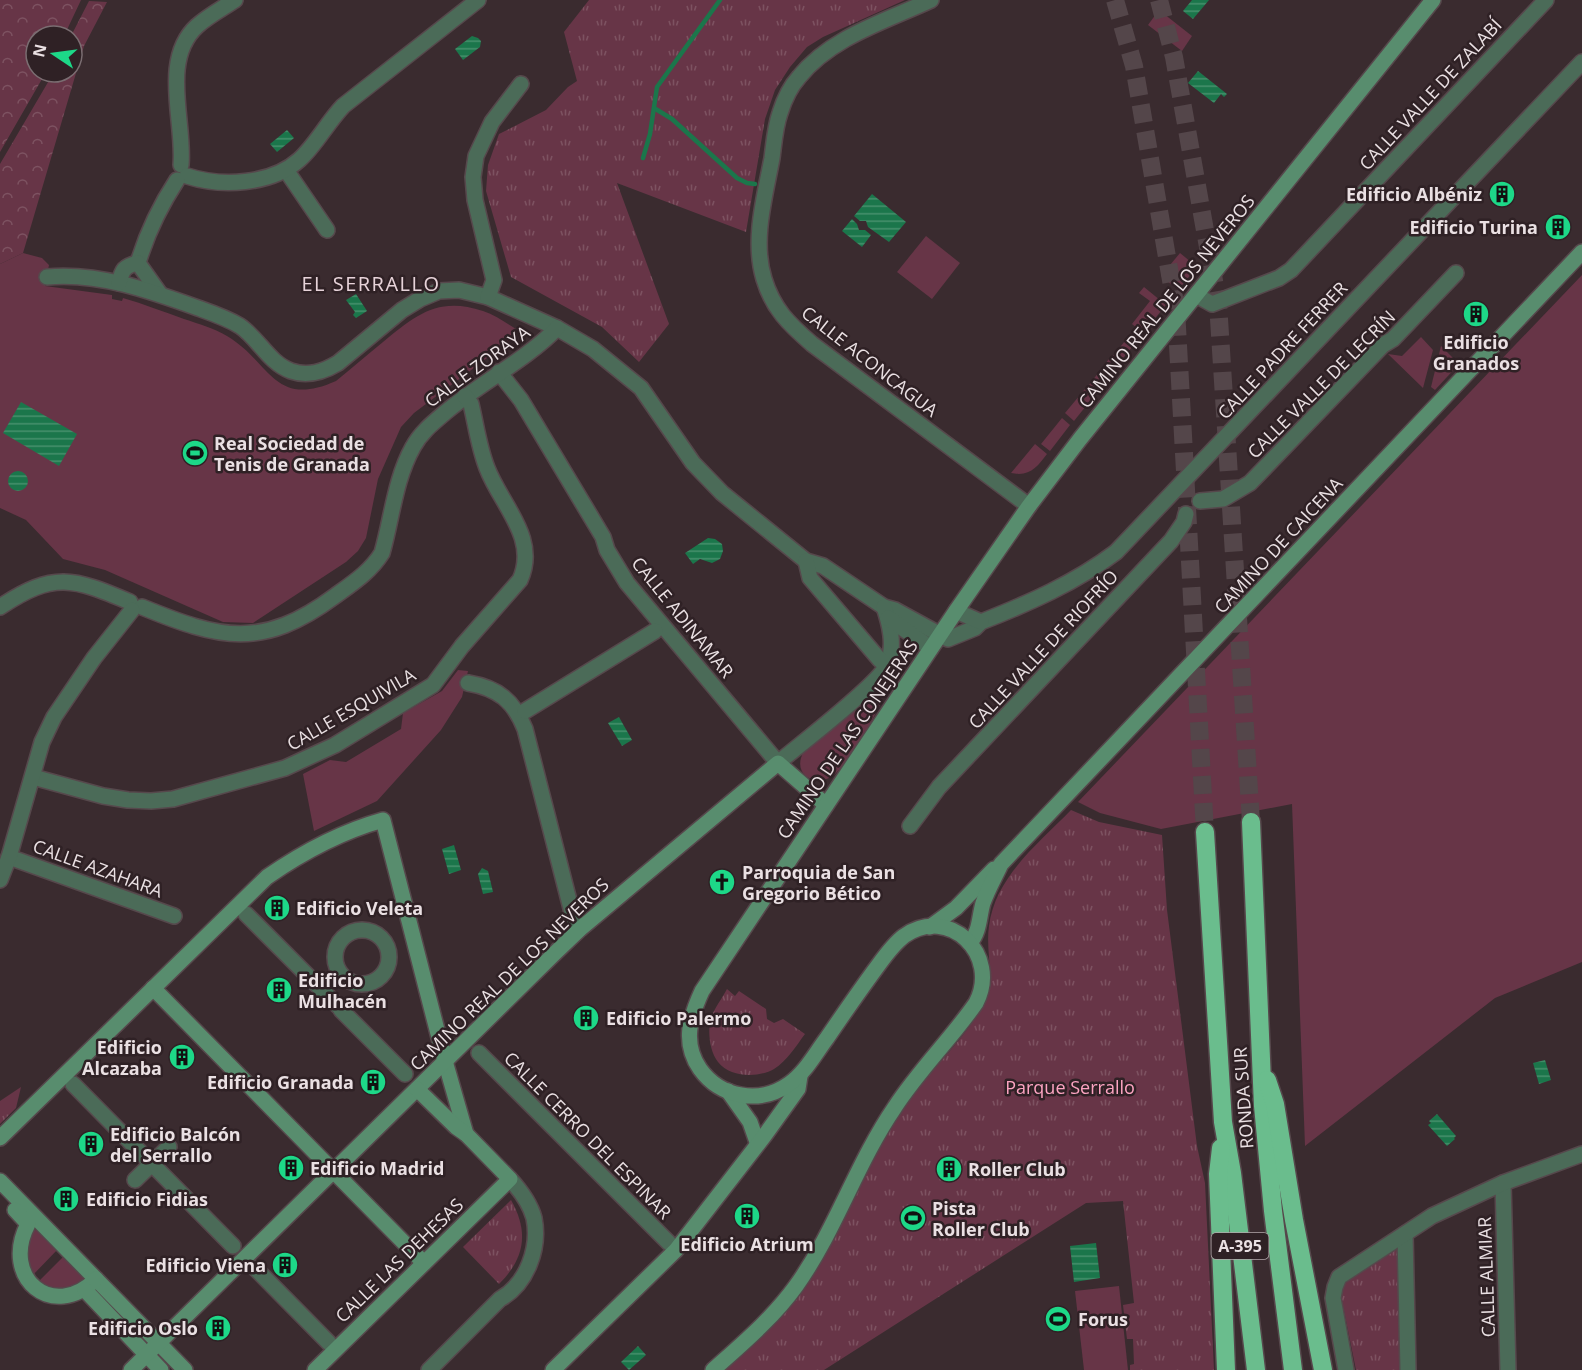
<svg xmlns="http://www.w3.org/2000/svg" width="1582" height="1370" font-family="'Open Sans',sans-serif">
  <defs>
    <pattern id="forest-crowns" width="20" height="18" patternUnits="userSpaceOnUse" patternTransform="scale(1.5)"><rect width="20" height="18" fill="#673547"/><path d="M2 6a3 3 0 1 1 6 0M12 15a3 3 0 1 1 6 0" fill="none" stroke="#7d5261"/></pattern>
    <pattern id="park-tufts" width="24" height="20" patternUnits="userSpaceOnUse" patternTransform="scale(1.5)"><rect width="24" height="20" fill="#673547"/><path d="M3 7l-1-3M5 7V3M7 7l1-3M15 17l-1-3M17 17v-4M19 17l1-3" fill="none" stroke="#7d5261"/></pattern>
    <pattern id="water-rules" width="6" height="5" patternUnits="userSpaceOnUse" patternTransform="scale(1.5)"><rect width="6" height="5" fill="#1b764b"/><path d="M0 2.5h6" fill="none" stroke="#47906d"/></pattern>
  </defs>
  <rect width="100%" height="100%" fill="#3a2b2f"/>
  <g fill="#673547">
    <path d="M1159,10L1192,36L1182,51L1148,25Z"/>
    <path d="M926,236L960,263L932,299L897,272Z"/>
    <path d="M23,253L42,258L49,265L45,286L112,295V299L122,301L123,298C144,304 164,312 184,319C199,324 214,328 227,336C271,362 273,409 336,381C352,368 367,355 383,342C416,315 438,296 483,311C495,315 506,323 516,329L511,340L414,413L401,427L378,479L366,538L358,551L346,562L253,623L223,622L105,570L63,559L26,520L0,508V264Z"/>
    <path d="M1180,253L1197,267L1178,290L1161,276Z"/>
    <path d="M1582,275V962L1495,998L1305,1146L1292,804L1161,829L1100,813L1078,802Z"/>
    <path d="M1144,287L1166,305L1143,333L1132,324L1150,301L1139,293Z"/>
    <path d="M1133,331L1140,337L1120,362L1113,356Z"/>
    <path d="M1421,337L1433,350L1423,388L1388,354L1402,356Z"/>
    <path d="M1441,346L1459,364L1435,390L1431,387Z"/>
    <path d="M1109,359L1117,367L1097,392L1089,385Z"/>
    <path d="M1085,389L1094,396L1074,421L1065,413Z"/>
    <path d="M1062,418L1070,425L1050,451L1041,444Z"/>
    <path d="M1035,444L1047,454C1037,467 1030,477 1011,473Z"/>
    <path d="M458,670L468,671L462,697L441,730L377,801L314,831L303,774L330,760L346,762L401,729L403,713L442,691Z"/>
    <path d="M872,696L880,704C874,720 845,769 831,777C814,787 791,774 804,751Z"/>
    <path d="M34,1230H38L59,1248L31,1277L23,1258Z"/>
    <path d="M66,1254C74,1263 87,1271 82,1284L59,1291L37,1283Z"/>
    <path d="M1119,1286L1128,1370H1084L1075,1291Z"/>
  </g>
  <g fill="url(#forest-crowns)">
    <path d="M0,0H81L64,36H36V72H46L0,152Z"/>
    <path d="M89,1L107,2L84,46L23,253L0,264V164L54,72H72L71,36Z"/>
  </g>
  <g fill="url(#park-tufts)">
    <path d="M589,0H905L823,37L807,47L790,67L775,90L765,119L746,232L617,183L669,324L639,362L602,327L511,277L486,191L488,165L499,134L546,110L568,87L577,81L564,32Z"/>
    <path d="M1071,810L1099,822L1162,835L1167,910L1197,1146L1205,1183L1214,1370H1130V1365L1134,1364L1133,1339H1127L1123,1305L1134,1303L1123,1201L1086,1203L824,1370H723L777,1320L796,1297C832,1232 865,1164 907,1103C930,1070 962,1042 982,1007C997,980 985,954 989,926C995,877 1038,844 1071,810Z"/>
    <path d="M727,989L735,996L739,991L766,1009L767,1019L774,1023L783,1019L805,1034C796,1046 787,1061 774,1069C758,1078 731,1078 718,1062C710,1052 708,1034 710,1022C712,1011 722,999 727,989Z"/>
    <path d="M21,1087L16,1108L0,1124V1101Z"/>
    <path d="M511,1200C529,1232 525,1258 499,1284L463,1247Z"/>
    <path d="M1399,1243L1403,1370H1356L1341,1296L1345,1281Z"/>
  </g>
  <g fill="url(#water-rules)">
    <path d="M1192,0H1209L1193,19L1183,11Z"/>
    <path d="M472,36L478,38L481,41L480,47L463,60L455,49Z"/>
    <path d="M1198,71L1227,94L1224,97L1221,94L1214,103L1188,83Z"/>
    <path d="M287,130L294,138L277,152L270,144Z"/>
    <path d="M872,194L906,222L889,242L868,227L866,221H860L854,216Z"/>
    <path d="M852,219L857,224L859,230H865L871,235L862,247L842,231Z"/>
    <path d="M356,294L367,311L356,318L353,315L355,312L346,300Z"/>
    <path d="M21,402L77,434L59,466L3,433Z"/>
    <circle cx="18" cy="481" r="10"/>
    <path d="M708,538L715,539L722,544L723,551L720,559L712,563L700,559L693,564L685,553Z"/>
    <path d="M619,717L632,740L622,746L608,723Z"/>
    <path d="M454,845L461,870L449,874L442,849Z"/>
    <path d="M482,868L488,871L493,892L483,894L478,874Z"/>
    <path d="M1545,1060L1551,1080L1539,1084L1533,1063Z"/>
    <path d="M1437,1114L1456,1136L1454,1138L1455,1139L1447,1146L1428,1125L1431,1123L1429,1121Z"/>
    <path d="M1096,1243L1100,1278L1074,1282L1070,1246Z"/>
    <path d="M638,1346L646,1355L629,1370L621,1362Z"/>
  </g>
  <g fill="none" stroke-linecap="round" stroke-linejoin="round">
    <g stroke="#1b764b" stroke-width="4.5">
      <path d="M654,108L672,119L737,178L747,183L755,184"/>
      <path d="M643,158L650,134L657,87L720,0"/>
    </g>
    <g stroke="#54464a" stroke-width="18" stroke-dasharray="18 9" stroke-linecap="butt">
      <path d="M1115,0L1134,66L1176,309L1205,832"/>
      <path d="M1159,0L1174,57L1218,303L1251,822"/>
    </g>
    <defs>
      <g id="street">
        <path d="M931,0C886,21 831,37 799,77C790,87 784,100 780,113C775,127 774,143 772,158C765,196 752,240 764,279C773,309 789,324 812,344L1029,506"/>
        <path d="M181,165C185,122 160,60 197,26C208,16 223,8 235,0"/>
        <path d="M286,170L327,230"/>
        <path d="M187,176C221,187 271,185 299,160C315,146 327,123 343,106L478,0"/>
        <path d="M138,263C147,233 160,206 177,180"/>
        <path d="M138,263L160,294"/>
        <path d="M47,277C98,272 151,291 198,308C212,313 227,318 240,326C258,338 269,363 291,371C308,377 323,372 338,363L402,310L420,299L439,291L459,290L488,297L557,328L593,349L641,388L693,463L722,493L806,561L823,566L884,607L895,610L948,639L975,628L981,622C1029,603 1075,583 1116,552L1582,62"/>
        <path d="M119,283C122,270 124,266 138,263"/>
        <path d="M1196,295L1212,304L1279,278L1291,270L1546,0"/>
        <path d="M488,297L494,280L475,200L473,177L476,156L492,122L521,84"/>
        <path d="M499,372L521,400L603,537L607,550L627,583L778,763C799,745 881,683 888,663C895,645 890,625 884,607"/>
        <path d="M1200,501L1223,499L1250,483L1383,345L1393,339L1456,273"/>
        <path d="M806,561L810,578L879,659L887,666"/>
        <path d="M0,607C54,571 73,578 130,602"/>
        <path d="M142,607C220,639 262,650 335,596C353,583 370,572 382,553C392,518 395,479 413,447C421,432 434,422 447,411C482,382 527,359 557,328"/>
        <path d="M956,611L981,622"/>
        <path d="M888,618L931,648"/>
        <path d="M468,683C498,688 514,701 525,729L575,924L580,929"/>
        <path d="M525,711L655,631"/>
        <path d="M33,777L103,796L128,800L151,801L173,799L285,768L335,745L433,685L462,646L520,580C539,538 501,505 487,468C479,448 476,425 471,404L465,396"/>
        <path d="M910,826L939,787L1171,541L1184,522L1186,514"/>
        <path d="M9,857L174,916"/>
        <path d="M0,880L9,857L42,742L54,717L94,658L132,610"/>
        <path d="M246,914L338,1006"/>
        <circle cx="362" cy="957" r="27"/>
        <path d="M341,1010L405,1074"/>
        <path d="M479,1053L669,1243"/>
        <path d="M73,1084L233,1246"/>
        <path d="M135,1180L169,1147"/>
        <path d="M1503,1183L1508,1370"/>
        <path d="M1405,1234L1408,1370"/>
        <path d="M256,1269L329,1343"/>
        <path d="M429,1370L500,1299C527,1284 540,1248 534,1218C530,1203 520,1190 510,1179"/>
        <path d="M1346,1370L1333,1298L1335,1287L1339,1277L1432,1216L1503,1183L1582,1154"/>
      </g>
      <g id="secondary">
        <path d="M930,927L956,908L994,869"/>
        <path d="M970,943C980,931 979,917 983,903C988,889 995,877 1001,864L1582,252"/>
        <path d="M153,988L424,1263"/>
        <path d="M728,1091L750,1122L757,1142"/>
        <path d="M0,1138L267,877C303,852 340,832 383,820L445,1061L466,1134"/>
        <path d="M0,1181L185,1370"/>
        <path d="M15,1210L28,1224C0,1278 53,1322 96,1279"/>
        <path d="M85,1290L161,1370"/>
        <path d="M131,1370L555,953L580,929L778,763L826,805"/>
        <path d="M315,1370L510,1179L466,1134L456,1127L417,1089"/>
        <path d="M553,1370L676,1250L765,1135L798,1089L800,1076"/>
        <path d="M713,1370C742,1344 773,1318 796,1286C836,1230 856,1164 895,1107C919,1070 951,1039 976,1003C1001,955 949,904 904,936C892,945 883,959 874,971C858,993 842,1016 827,1038C815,1054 805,1073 789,1084C775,1094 758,1098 741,1095C724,1092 710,1083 700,1069C682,1043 690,1017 702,991L956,611L1029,506L1080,439L1433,0"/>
      </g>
      <g id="highway">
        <path d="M1251,822L1263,1106L1273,1211L1293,1370"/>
        <path d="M1205,832L1223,1122L1232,1173L1256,1370"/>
        <path d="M1267,1080L1275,1104L1294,1220L1323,1370"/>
        <path d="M1221,1148L1218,1174L1226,1370"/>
      </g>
    </defs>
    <use href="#street" stroke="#56484c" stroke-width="18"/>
    <use href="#secondary" stroke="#56484c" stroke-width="18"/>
    <use href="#highway" stroke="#56484c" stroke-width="21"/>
    <use href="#street" stroke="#4b6b58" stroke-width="15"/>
    <use href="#secondary" stroke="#588d6e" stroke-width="15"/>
    <use href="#highway" stroke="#6abd8d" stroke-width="18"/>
  </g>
  <defs>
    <symbol id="building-disc" viewBox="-11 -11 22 22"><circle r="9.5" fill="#1dd888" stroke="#2f2125"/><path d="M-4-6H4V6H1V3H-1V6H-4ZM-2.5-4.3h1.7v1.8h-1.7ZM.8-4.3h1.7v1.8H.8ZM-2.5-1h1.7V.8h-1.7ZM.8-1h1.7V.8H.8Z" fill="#111"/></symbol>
    <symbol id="stadium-disc" viewBox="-11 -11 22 22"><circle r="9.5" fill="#1dd888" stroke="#2f2125"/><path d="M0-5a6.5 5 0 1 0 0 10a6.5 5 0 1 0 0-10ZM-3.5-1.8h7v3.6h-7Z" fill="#111"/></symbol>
    <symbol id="church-disc" viewBox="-11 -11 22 22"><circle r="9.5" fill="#1dd888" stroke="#2f2125"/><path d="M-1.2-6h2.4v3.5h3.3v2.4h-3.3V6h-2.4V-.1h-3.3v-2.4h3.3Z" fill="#111"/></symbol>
  </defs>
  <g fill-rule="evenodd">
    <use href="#building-disc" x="1487" y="179" width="30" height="30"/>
    <use href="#building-disc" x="1543" y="212" width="30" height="30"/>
    <use href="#building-disc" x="1461" y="299" width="30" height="30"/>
    <use href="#stadium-disc" x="180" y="438" width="30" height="30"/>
    <use href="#church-disc" x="707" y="867" width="30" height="30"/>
    <use href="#building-disc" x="262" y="893" width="30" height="30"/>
    <use href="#building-disc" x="264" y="975" width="30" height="30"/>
    <use href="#building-disc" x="571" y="1003" width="30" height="30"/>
    <use href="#building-disc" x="167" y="1042" width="30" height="30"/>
    <use href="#building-disc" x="358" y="1067" width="30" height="30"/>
    <use href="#building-disc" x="76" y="1129" width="30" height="30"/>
    <use href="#building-disc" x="276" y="1153" width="30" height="30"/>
    <use href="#building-disc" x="934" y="1154" width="30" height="30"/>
    <use href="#building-disc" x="51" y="1184" width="30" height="30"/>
    <use href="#building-disc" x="732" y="1201" width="30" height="30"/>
    <use href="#stadium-disc" x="898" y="1203" width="30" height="30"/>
    <use href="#building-disc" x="270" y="1250" width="30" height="30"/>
    <use href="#stadium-disc" x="1043" y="1304" width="30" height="30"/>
    <use href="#building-disc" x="203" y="1313" width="30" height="30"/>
  </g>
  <g text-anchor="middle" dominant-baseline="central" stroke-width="5" stroke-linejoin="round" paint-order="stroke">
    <rect fill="#2f2125" stroke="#b2a7aa" stroke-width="1.5" x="1211.5" y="1233" width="57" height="26" rx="4.5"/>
    <g font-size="16" font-weight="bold" fill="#eae0e3">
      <text x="1240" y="1246">A-395</text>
    </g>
    <g font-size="18" fill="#eae0e3" stroke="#2f2125">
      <text transform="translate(1430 94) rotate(-47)">CALLE VALLE DE ZALABÍ</text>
      <text transform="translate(1166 301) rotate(-51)">CAMINO REAL DE LOS NEVEROS</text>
      <text transform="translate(1282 350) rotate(-47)">CALLE PADRE FERRER</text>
      <text transform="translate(870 361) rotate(38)">CALLE ACONCAGUA</text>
      <text transform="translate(477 366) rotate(-36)">CALLE ZORAYA</text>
      <text transform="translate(1321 384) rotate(-45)">CALLE VALLE DE LECRÍN</text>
      <text transform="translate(1278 545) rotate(-47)">CAMINO DE CAICENA</text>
      <text transform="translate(683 617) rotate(51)">CALLE ADINAMAR</text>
      <text transform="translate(1043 649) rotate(-47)">CALLE VALLE DE RIOFRÍO</text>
      <text transform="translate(351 709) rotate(-30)">CALLE ESQUIVILA</text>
      <text transform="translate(847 739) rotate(-56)">CAMINO DE LAS CONEJERAS</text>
      <text transform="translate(98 868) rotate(20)">CALLE AZAHARA</text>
      <text transform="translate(509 974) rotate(-44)">CAMINO REAL DE LOS NEVEROS</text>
      <text transform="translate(1243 1098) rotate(-94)">RONDA SUR</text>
      <text transform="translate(588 1135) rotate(45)">CALLE CERRO DEL ESPINAR</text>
      <text transform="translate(399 1260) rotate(-44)">CALLE LAS DEHESAS</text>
      <text transform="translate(1486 1277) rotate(-92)">CALLE ALMIAR</text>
    </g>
    <g font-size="18" font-weight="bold" fill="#eae0e3" stroke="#2f2125" text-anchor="start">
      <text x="1482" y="194" text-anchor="end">Edificio Albéniz</text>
      <text x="1538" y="227" text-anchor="end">Edificio Turina</text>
      <text x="1476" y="342" text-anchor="middle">Edificio<tspan x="1476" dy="21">Granados</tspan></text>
      <text x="214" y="443">Real Sociedad de<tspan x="214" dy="21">Tenis de Granada</tspan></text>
      <text x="742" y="872">Parroquia de San<tspan x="742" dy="21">Gregorio Bético</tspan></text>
      <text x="296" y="908">Edificio Veleta</text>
      <text x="298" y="980">Edificio<tspan x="298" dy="21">Mulhacén</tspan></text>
      <text x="606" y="1018">Edificio Palermo</text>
      <text x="162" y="1047" text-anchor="end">Edificio<tspan x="162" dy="21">Alcazaba</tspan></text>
      <text x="354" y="1082" text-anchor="end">Edificio Granada</text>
      <text x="110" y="1134">Edificio Balcón<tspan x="110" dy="21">del Serrallo</tspan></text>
      <text x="310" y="1168">Edificio Madrid</text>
      <text x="968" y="1169">Roller Club</text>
      <text x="86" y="1199">Edificio Fidias</text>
      <text x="932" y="1208">Pista<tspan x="932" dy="21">Roller Club</tspan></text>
      <text x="747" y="1244" text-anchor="middle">Edificio Atrium</text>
      <text x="266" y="1265" text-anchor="end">Edificio Viena</text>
      <text x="1078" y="1319">Forus</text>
      <text x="198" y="1328" text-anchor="end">Edificio Oslo</text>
    </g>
    <g font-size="18" fill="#fda4c2" stroke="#2f2125">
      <text x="1070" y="1087">Parque Serrallo</text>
    </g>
    <g font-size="20" letter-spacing="1.5" fill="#e7d3d9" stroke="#2f2125">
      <text x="371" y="283">EL SERRALLO</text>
    </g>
  </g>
  <g transform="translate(54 54) rotate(283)"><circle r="28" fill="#2f2125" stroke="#7a6d71" stroke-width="1.5"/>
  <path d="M0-4.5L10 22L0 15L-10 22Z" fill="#1dd888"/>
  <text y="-9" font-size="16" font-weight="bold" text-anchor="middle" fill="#eae0e3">N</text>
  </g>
</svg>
